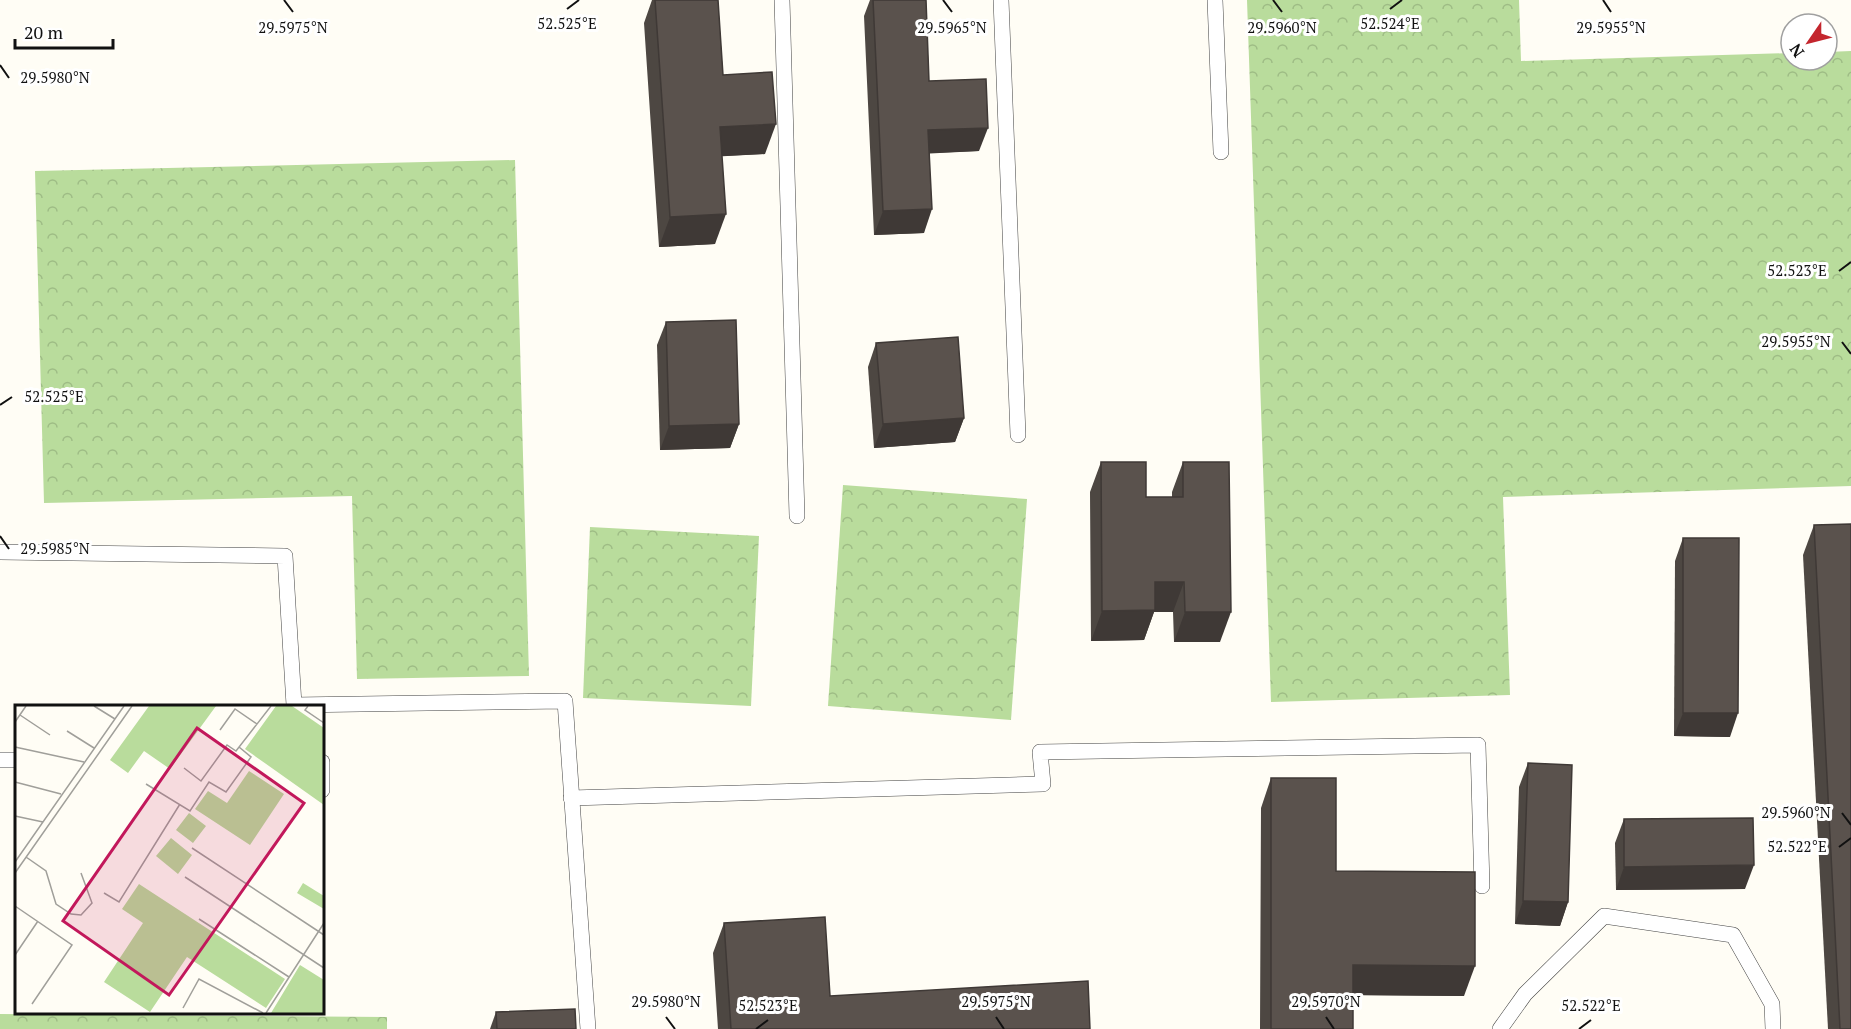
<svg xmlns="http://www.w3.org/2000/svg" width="1851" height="1029" font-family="'PT Serif',serif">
  <defs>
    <pattern id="forest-crowns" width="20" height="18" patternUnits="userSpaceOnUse" patternTransform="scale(1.5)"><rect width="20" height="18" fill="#b9dc9c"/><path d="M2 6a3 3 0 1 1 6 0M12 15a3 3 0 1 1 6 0" fill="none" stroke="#9ebc85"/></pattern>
  </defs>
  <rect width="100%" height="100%" fill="#fffdf5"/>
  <g fill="url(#forest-crowns)">
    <path d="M1247,0H1519L1521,61L1791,53V60H1827V52L1851,51V486L1503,497L1510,695L1271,702Z"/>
    <path d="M515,160L529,676L357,679L352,496L44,503L35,171Z"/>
    <path d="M843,485L1027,499L1011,720L828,706Z"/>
    <path d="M590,527L759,536L751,706L583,698Z"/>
    <path d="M0,1014L387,1017V1029H0Z"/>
  </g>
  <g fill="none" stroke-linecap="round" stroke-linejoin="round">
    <defs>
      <g id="service">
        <path d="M782,0L797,516"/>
        <path d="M1001,0L1018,435"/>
        <path d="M1215,0L1221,152"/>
        <path d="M0,552L285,556L294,705L565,701L588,1029"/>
        <path d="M0,760H16"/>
        <path d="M322,762V790"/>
        <path d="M571,798L1043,784L1040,752L1478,745L1482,886"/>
        <path d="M1500,1029L1525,994L1604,916L1733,935L1772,1004L1773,1029"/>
      </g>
    </defs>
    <use href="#service" stroke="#444" stroke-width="16"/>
    <use href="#service" stroke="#fff" stroke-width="15"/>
  </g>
  <g fill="#4d4742">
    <path d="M652,0H718L723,75L765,154L722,156L715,244L659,247L644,23Z"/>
    <path d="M870,0H926L929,81L979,151L930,153L924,233L874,235L864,16Z"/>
    <path d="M666,322L739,424L730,448L660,450L657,345Z"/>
    <path d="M876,343L964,418L955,442L874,448L868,367Z"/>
    <path d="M1101,462L1146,497H1172V492L1183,462L1220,642H1174L1173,612H1154L1144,640L1091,641L1090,492Z"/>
    <path d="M1814,525L1851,1029H1828L1803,555Z"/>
    <path d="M1683,538L1730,737L1674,736L1675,561Z"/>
    <path d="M1528,763L1568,902L1560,926L1515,924L1519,787Z"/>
    <path d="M1271,778L1336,871L1464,996L1353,995V1029H1260L1261,808Z"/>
    <path d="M1624,819L1745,889L1616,890L1615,843Z"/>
    <path d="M724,923L830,996L1090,1029H718L713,953Z"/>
    <path d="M496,1012L576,1029H490Z"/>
  </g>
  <g fill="#3f3936">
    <path d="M776,124L765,154L709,157L720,127Z"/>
    <path d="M988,128L979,151L920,154L928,130Z"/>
    <path d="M932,209L924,233L874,235L883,211Z"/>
    <path d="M726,214L715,244L659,247L670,217Z"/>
    <path d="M964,418L955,442L874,448L883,424Z"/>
    <path d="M739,424L730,448L660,450L669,426Z"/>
    <path d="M1155,582H1184L1173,612H1154L1144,640L1091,641L1102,611Z"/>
    <path d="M1185,612H1231L1220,642H1174Z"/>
    <path d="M1683,713H1738L1730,737L1674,736Z"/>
    <path d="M1754,865L1745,889L1616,890L1624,867Z"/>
    <path d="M1523,901L1568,902L1560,926L1515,924Z"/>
    <path d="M1353,965L1475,966L1464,996L1342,995Z"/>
  </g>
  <g fill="#5a524d" stroke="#3f3936" stroke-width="1.5">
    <path d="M655,0H718L723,75L772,72L776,124L720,127L726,214L670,217Z"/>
    <path d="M873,0H926L929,81L986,79L988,128L928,130L932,209L883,211Z"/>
    <path d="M736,320L739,424L669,426L666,322Z"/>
    <path d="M958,337L964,418L883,424L876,343Z"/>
    <path d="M1101,462H1146V497H1183V462H1229L1231,612H1185L1184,582H1155V610L1102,611Z"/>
    <path d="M1851,524V1029H1840L1814,525Z"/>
    <path d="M1683,538H1739L1738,713H1683Z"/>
    <path d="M1528,763L1572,765L1568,902L1523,901Z"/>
    <path d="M1271,778H1336V871L1475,872V966L1353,965V1029H1271Z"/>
    <path d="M1753,818L1754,865L1624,867V819Z"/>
    <path d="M825,917L830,996L1088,981L1090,1029H731L724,923Z"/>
    <path d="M575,1009L576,1029H497L496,1012Z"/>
  </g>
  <path fill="none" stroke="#111" stroke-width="2" d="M284,0L293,12M943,0L952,12M1273,0L1282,12M1603,0L1611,12M567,9L579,0M1390,9L1402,0M0,65L9,78M1839,271L1851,262M1842,342L1851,354M0,405L12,397M0,536L9,549M1842,813L1851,825M1839,847L1851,838M666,1017L675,1029M996,1017L1004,1029M1326,1017L1334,1029M756,1029L768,1020M1579,1029L1591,1020"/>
  <g transform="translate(15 705)">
    <rect width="309" height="309" fill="#fffdf5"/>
    <path d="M134,1H201L155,64L129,46L113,68L95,55ZM261,1H277L309,23V100L230,44ZM234,66L269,89L235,140L180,104L193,86L212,98ZM174,108L191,121L178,138L161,125ZM156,133L177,150L163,169L141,151ZM288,178L309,191V204L282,188ZM124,179L270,274L251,303L172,252L135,307L89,277L128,218L107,204ZM285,260L309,275V308H256Z" fill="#b9dc9c"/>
    <path fill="none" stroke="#a09f9a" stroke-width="1.5" d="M79,1L100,14M293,1L290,5L309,18M5,10L35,30M0,17L11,1M205,25L220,4L242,19M52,26L79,43M0,42L69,57M169,63L186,76L212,40L221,46L256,1M0,77L46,89M131,79L175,106L194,77L211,87L236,52L224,42M0,111L28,117M177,143L309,230M11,152L31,166L41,199L56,209L66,210L77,198L66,168M0,157L109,1M0,168L117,1M170,172L309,263M89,188L104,197L165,99M0,201L57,240L17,299M184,214L274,272M0,250L23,216M168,303L184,274L248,308M251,308L309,218"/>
    <path fill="#c2185b" fill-opacity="0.15" stroke="#c2185b" stroke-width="3" d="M182,23L289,98L154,290L48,216Z"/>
    <rect width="309" height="309" fill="none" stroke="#111" stroke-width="3"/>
  </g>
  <g font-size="15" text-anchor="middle" fill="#111" stroke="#fff" stroke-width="6" stroke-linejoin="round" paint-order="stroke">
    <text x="567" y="29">52.525°E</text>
    <text x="1390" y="29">52.524°E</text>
    <text x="293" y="33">29.5975°N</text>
    <text x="952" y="33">29.5965°N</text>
    <text x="1282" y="33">29.5960°N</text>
    <text x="1611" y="33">29.5955°N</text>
    <text x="55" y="83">29.5980°N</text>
    <text x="1797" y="276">52.523°E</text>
    <text x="1796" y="347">29.5955°N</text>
    <text x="54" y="402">52.525°E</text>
    <text x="55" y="554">29.5985°N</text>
    <text x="1796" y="818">29.5960°N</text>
    <text x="1797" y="852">52.522°E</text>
    <text x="666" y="1007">29.5980°N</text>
    <text x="996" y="1007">29.5975°N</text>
    <text x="1326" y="1007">29.5970°N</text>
    <text x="768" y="1011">52.523°E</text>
    <text x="1591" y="1011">52.522°E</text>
  </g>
  <g transform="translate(1809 42) rotate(235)"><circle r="28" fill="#ffffff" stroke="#a0a0a0" stroke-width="1.5"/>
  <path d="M0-4.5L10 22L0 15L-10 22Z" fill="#c4262e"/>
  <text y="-9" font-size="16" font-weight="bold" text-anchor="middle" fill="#111111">N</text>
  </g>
  <path d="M15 39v9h98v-9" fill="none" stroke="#111111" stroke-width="3"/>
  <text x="24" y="39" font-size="18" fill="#111111" stroke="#ffffff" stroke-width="4.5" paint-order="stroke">20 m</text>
</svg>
